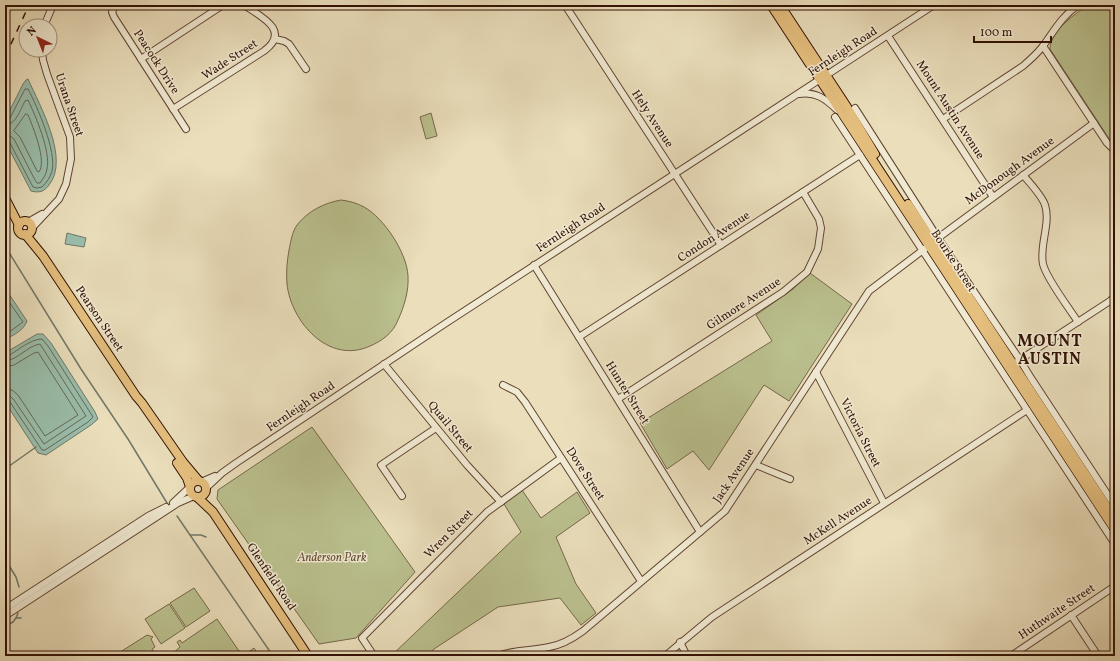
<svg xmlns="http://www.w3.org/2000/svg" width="1120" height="661" font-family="Vollkorn,serif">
  <rect width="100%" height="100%" fill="#eadebb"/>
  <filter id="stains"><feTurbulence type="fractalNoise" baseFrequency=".005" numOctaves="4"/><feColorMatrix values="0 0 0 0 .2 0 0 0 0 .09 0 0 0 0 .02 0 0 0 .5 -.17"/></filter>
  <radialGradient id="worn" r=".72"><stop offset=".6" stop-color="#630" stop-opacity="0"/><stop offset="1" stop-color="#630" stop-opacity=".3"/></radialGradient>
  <g fill="#bac08e" stroke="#76684a">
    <path d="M1088,5H1115V146L1112,143L1050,49C1050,31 1075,14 1088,5Z"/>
    <path d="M431,113L437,136L426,139L420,117Z"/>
    <path d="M341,200C349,201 357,203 364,207C384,218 407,253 408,276C409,291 404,307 398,320C393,333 382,341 370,346C329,365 291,322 287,284C286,273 287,261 289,250C291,241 292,232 297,225C308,211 324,203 341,200Z"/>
    <path d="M810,273L852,304L789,401L764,385L709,470L693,451L667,469L640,423L772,341L756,315L793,289Z"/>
    <path d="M312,427L415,572L356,638L319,644L217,499L218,490Z"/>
    <path d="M522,490L541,518L577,492L590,513L556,537L576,584L596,613L581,625L560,598L498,607L434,649L427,656H391L521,532L504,504Z"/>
    <path d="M194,588L210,611L186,627L170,603Z"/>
    <path d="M169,604L185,628L161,644L145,619Z"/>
    <path d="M217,619L239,651L247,653L254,648L259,656H170L180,647L177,642L180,640L182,643Z"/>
    <path d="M147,635L153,637L151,639L155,647L152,649L156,656H114Z"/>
  </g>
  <g fill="#99bdaa" stroke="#707868">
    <path d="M28,79C40,106 70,159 49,185C44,192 39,193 31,191L5,141V120L23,84L26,80Z"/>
    <path d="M67,233L86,238L84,247L65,244Z"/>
    <path d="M5,288L27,321C24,330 13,336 5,339Z"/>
    <path d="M37,334H43L51,343L95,412L98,419L91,425L46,455L38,453L5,402V353Z"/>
  </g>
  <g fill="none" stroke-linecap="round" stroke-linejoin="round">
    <g stroke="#666758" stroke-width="1">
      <path d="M26,114L28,115C33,127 47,161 39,172L37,171L20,137L14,131Z"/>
      <path d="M5,120L10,118L25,89H28C37,106 57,152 52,171C50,178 47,182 42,187L37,188L33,187L10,143L5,140"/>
      <path d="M5,125C16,125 20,110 25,101L28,100C36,117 51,152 47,169C46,175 43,179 40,183H37L35,180L14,139L10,136L5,135"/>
      <path d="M5,296L23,322L5,335"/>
      <path d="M5,356H8C18,350 31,339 42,339L48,346L93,417L88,422L45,450H42L10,402L5,401"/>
      <path d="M5,361C18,360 27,346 40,344L86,416L44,444L14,400L10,396L5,395"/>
      <path d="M5,367L14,365L34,353L38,352L78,415L45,436L18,395L12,390L5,389"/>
    </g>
    <g stroke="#707868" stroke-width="1.5">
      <path d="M5,246L81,369L128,439L167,503"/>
      <path d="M5,469L36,447"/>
      <path d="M177,516L273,656"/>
      <path d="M190,535H201L206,537"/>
      <path d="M5,559L16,577L19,587"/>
      <path d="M18,613L16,618H21"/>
      <path d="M5,626L13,622L16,618"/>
    </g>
    <defs>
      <g id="minor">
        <path d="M115,5L112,12L114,17L186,129"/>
        <path d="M565,5L721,245"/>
        <path d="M44,26L53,5"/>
        <path d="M888,36L993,197"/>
        <path d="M275,39L284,41L289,44L306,69"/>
        <path d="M1043,46L1107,143L1115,151"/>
        <path d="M141,59L223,5"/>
        <path d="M799,94C815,91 826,99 837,110"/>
        <path d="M855,108L938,238L1020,360L1031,378L1115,506"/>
        <path d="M173,109L264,51C291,31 262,17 244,5"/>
        <path d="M835,117L1115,544"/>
        <path d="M943,119L1023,66C1030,60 1037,54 1043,46C1054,31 1062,16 1078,5"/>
        <path d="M1023,175C1030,183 1042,196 1045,205C1051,223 1039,246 1043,264C1046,278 1069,308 1078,322"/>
        <path d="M28,222L42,214"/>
        <path d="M32,228L59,199L66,184L71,159L70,137L47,74L43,60L42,50"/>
        <path d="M938,238L1094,123"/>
        <path d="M534,265L700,532"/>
        <path d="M579,337L860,155"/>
        <path d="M1018,361L1110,301L1115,296"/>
        <path d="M384,364L467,465L501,502"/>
        <path d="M816,372L884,503"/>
        <path d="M503,385L517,392L525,402L641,581"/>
        <path d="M618,399L783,292L807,272L818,249L821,228L819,219L803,192"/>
        <path d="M756,465L790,479"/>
        <path d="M201,482L215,476"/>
        <path d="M206,488L222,473L236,463L446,323L934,5"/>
        <path d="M402,496L381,465L436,428"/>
        <path d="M173,503L190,487"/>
        <path d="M5,609L148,516L166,507"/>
        <path d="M1071,615L1098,656"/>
        <path d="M5,616L178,503L194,496"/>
        <path d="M680,642L687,656"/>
        <path d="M374,656L362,638L487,512L561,458"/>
        <path d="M498,656C515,649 532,651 549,647C562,645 572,639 583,631L725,511L869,291L931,244"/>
        <path d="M665,656L712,617L1027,410"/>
        <path d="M1011,656L1115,586"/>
      </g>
      <g id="major">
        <path d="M771,5L1115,530"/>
        <path d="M780,5L847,107L875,154"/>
        <path d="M5,198L19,225"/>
        <path d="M908,204L1115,519"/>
        <circle cx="25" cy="228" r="7"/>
        <path d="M25,234L43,256L136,396L142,403L183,462L199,481"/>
        <path d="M177,463L187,478L190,487"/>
        <circle cx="198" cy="489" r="8"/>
        <path d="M197,497L213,512L308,656"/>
      </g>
    </defs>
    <use href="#minor" stroke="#604432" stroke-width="8"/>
    <use href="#major" stroke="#321105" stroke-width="10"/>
    <use href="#minor" stroke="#f1ead3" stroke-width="6"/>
    <use href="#major" stroke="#e5bf7e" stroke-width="8"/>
    <path stroke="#321105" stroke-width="1.5" stroke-dasharray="7 7" stroke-linecap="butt" d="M5,57L29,5"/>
  </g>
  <g text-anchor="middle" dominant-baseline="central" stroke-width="3" stroke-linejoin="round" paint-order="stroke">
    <g font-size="12" fill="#321105" stroke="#f1ead3">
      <text transform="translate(843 52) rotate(-33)">Fernleigh Road</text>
      <text transform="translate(230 60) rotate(-33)">Wade Street</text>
      <text transform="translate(156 62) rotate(57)">Peacock Drive</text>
      <text transform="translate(69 105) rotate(71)">Urana Street</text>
      <text transform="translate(950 110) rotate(57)">Mount Austin Avenue</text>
      <text transform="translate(652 119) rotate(57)">Hely Avenue</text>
      <text transform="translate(1010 171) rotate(-36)">McDonough Avenue</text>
      <text transform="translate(571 228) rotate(-33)">Fernleigh Road</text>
      <text transform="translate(714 237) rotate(-33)">Condon Avenue</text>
      <text transform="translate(953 261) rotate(57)">Bourke Street</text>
      <text transform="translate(744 304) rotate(-33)">Gilmore Avenue</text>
      <text transform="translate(99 319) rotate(56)">Pearson Street</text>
      <text transform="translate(627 393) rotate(58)">Hunter Street</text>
      <text transform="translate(301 407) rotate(-34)">Fernleigh Road</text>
      <text transform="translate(450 427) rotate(50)">Quail Street</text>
      <text transform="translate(860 433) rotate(63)">Victoria Street</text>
      <text transform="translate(585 474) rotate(57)">Dove Street</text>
      <text transform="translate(734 476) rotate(-56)">Jack Avenue</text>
      <text transform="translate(838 521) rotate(-33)">McKell Avenue</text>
      <text transform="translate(449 534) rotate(-45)">Wren Street</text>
      <text transform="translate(271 577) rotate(56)">Glenfield Road</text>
      <text transform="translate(1057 612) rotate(-34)">Huthwaite Street</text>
    </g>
    <g font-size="12" font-style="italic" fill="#624e35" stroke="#f1ead3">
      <text x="332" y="558">Anderson Park</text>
    </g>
    <g font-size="16" font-weight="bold" letter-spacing="1" fill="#321105" stroke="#f1ead3">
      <text x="1050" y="342">MOUNT<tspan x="1050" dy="18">AUSTIN</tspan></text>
    </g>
  </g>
  <rect width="1120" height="661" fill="none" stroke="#eadebb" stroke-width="20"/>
  <rect x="6" y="6" width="1108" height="649" fill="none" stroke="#321105" stroke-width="2"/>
  <rect x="10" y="10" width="1100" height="641" fill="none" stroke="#321105"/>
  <g transform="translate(38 38) rotate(317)"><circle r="19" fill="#f1ead3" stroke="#a59381"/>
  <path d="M0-3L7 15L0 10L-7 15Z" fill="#8f2418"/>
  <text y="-6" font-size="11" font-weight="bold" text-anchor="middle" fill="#321105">N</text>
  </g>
  <path d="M974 36v6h77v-6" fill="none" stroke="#321105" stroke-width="2"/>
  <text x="980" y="36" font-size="12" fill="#321105" stroke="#f1ead3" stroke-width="3" paint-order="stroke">100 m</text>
  <rect width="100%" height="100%" filter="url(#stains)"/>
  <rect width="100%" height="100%" fill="url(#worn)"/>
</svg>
